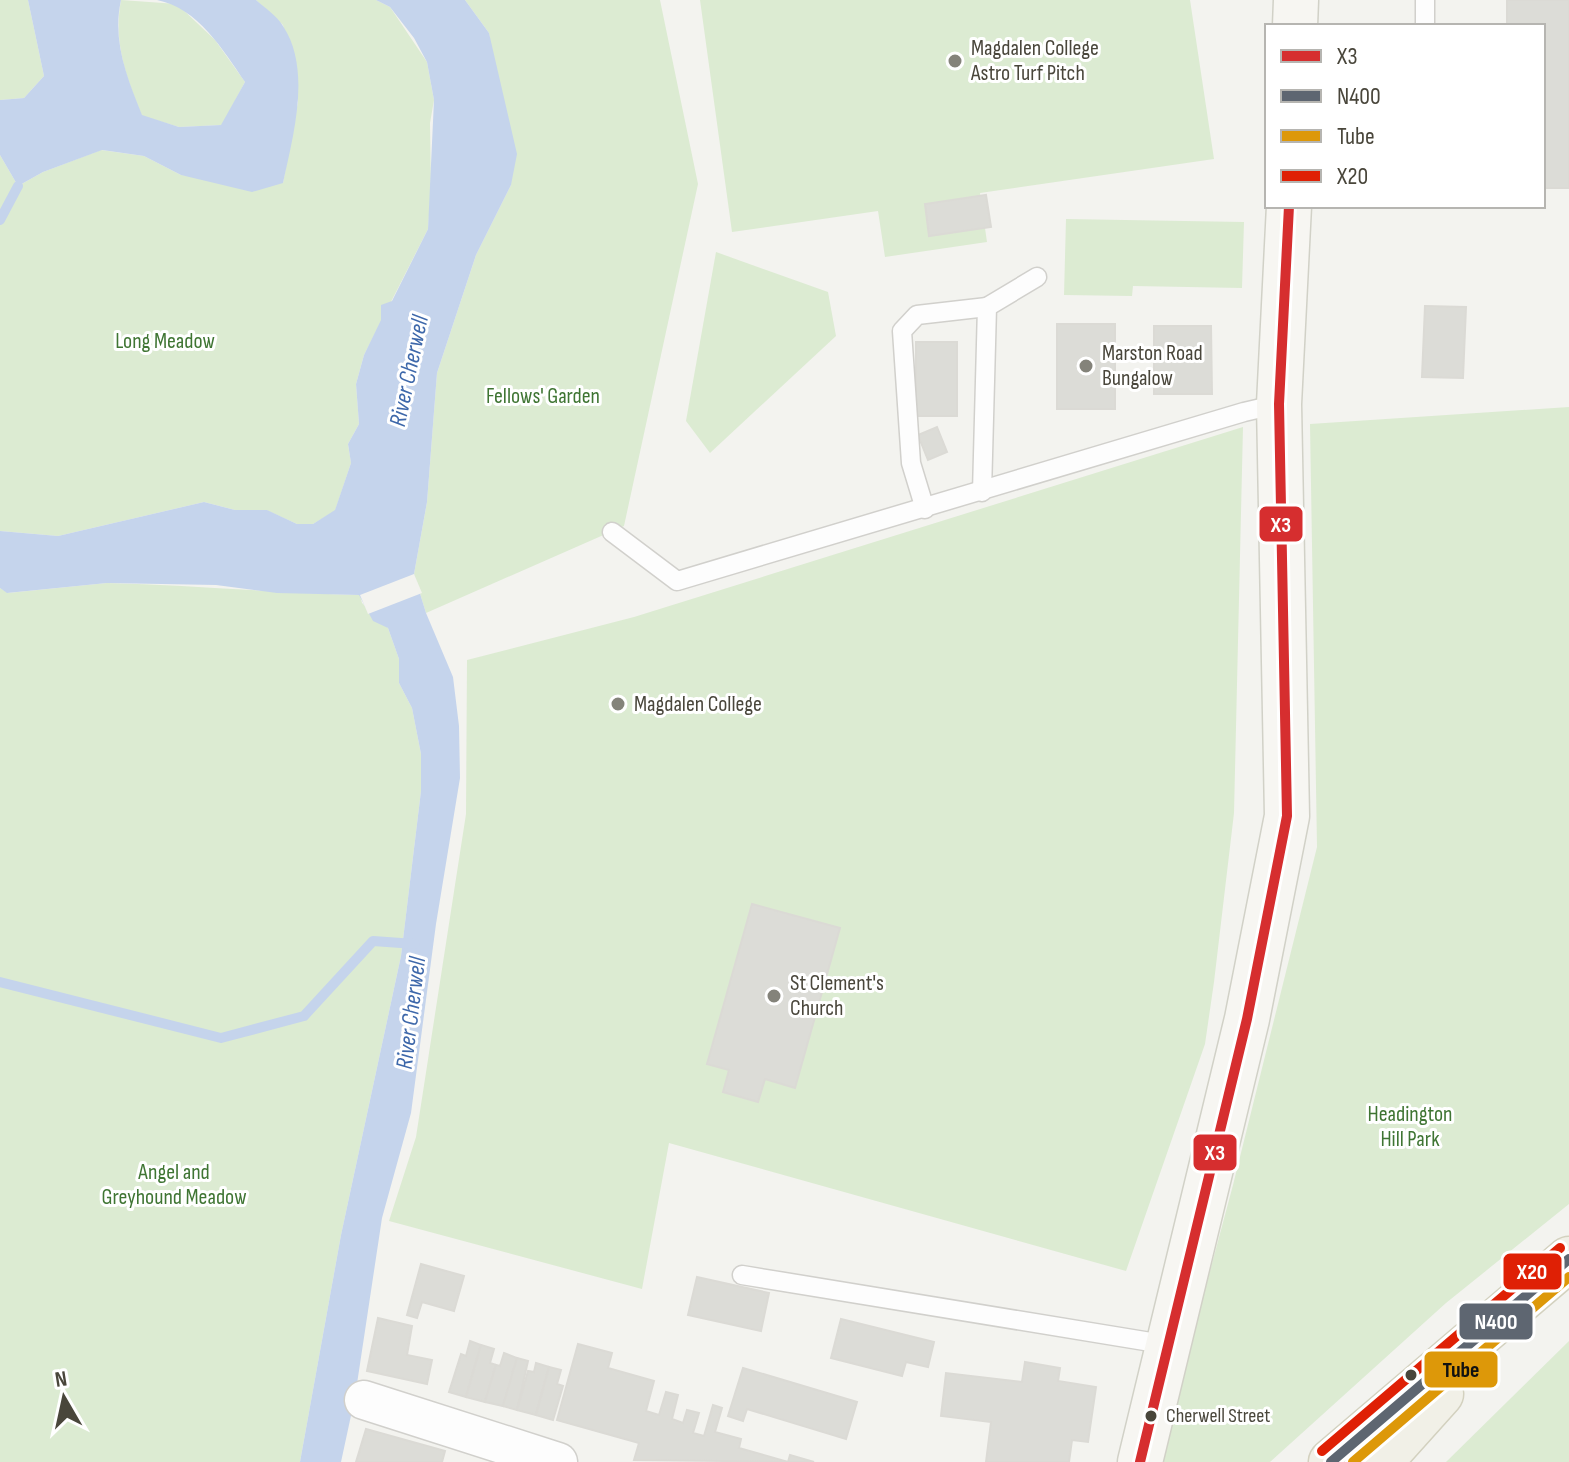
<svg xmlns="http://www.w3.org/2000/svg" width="1569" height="1462" font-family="'Sofia Sans Condensed',sans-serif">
  <rect width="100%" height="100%" fill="#f3f3ef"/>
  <g fill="#dcebd2">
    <path d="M0,0H28L44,76L24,98L0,100Z"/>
    <path d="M121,0L177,4L215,40L245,82L222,125L179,127L142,116C126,77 113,42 121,0Z"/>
    <path d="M256,0H376L390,7L427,62L434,100L430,123L431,189L428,229L364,355L356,384L359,424L348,444L351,463L335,511L313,524H297L266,510H235L204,502L58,536L0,531V155L18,186L43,172L101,150L144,156L181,175L283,183L298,102L283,25Z"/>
    <path d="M465,0H660L698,184L624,526L426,613L414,574L427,502L437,373L476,255L511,185L489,33Z"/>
    <path d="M700,0H1190L1214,159L980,193L987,242L885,257L878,211L732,232Z"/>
    <path d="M1066,219L1244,222L1242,288L1133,286L1132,296L1064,295Z"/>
    <path d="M716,252L828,292L836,336L710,453L686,421Z"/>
    <path d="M1569,407V1204L1446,1303L1270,1462H1159L1233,1185L1317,847L1310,424Z"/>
    <path d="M1243,427L1234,813L1214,982L1205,1044L1126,1271L669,1143L642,1289L389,1221L416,1137L466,814L467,660L634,617Z"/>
    <path d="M107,583C192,585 275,593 360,595L362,603L388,628L399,659V683L412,708L421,754V791L401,956L341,1235L300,1462H0V588L8,593Z"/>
    <path d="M1569,1341V1462H1446Z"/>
  </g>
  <g fill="#c5d4ec">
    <path d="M28,0H121C112,41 127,77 142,115L179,127L221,125L245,82C223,50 198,8 157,0H256C265,8 277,16 283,26C312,70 293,136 283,183L252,192L181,175L144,156L102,150L43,172L18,186L0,155V100L24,98L44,76Z"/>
    <path d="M376,0H465L489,33L517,154L511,185L476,255L437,373L427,502L414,574L426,613L453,677L459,726L460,778L436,924L411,1113L382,1218L355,1397L341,1462H300L341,1235L401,956L421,791V754L412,708L399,683V659L388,628L373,621L359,595L277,593L216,585L107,583L7,593L0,588V531L58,536L204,502L235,510H267L297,524H313L335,510L351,463L348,444L359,424L356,384L364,355L381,320V305L392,301L428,229L434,100L427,62L414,38L390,7Z"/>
  </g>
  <path fill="#f3f3ef" d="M414,574L422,593L368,614L360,595Z"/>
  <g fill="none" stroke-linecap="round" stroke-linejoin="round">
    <g stroke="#c5d4ec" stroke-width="10">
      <path d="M0,220L18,186"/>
      <path d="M0,982L221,1038L304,1016L373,941L415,944"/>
    </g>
  </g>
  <g fill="#dcdcd7" stroke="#dbdad5" stroke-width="2">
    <path d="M1507,0H1569V188H1543V26H1507Z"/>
    <path d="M986,195L991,227L929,236L925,204Z"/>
    <path d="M1425,306L1466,307L1463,378L1422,377Z"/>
    <rect x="1057" y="324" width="58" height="85"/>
    <path d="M1154,326H1211L1212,394H1154Z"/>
    <rect x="916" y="342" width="41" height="74"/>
    <path d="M937,427L947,452L928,460L918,435Z"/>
    <path d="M752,904L840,928L795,1088L765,1079L758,1102L723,1092L729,1070L707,1064Z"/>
    <path d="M421,1264L464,1276L454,1311L422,1302L417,1318L407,1315Z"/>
    <path d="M697,1277L769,1293L761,1331L688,1315Z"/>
    <path d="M378,1318L412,1326L407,1355L432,1360L427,1384L367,1371Z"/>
    <path d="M841,1319L934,1342L928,1367L906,1362L902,1376L831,1358Z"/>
    <path d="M470,1341L481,1345L466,1397L449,1392L461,1354L466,1356Z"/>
    <path d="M578,1344L612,1353L608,1368L654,1381L646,1411L659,1415L666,1392L678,1395L672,1419L683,1423L687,1410L699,1413L693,1433L704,1436L713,1405L722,1408L715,1432L741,1439L739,1448L788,1462L790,1455L814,1462L634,1460L639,1443L557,1420Z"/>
    <path d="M481,1345L494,1349L490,1363L496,1365L485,1402L466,1397Z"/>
    <path d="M504,1353L517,1358L503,1406L485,1402L496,1365L500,1366Z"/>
    <path d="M517,1358L528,1361L517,1410L503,1406Z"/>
    <path d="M1025,1362L1060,1368L1058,1381L1096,1387L1088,1442L1072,1440L1069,1462H986L991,1422L941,1416L946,1373L1022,1382Z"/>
    <path d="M536,1363L549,1367L536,1415L517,1410L528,1371L534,1372Z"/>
    <path d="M549,1367L561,1370L557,1384L563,1386L553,1420L536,1415Z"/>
    <path d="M743,1368L857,1402L846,1439L747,1409L743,1421L728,1416Z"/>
    <path d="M366,1429L445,1451L442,1462H356Z"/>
  </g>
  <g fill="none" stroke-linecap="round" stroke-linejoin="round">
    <defs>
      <g id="lane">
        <path d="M1425,26V0"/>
        <path d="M982,492L987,307L1037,277"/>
        <path d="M925,509L911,463L902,331L917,315L987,307"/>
        <path d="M612,532L677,581L1244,412L1279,404"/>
        <path d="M742,1275L1169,1345"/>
      </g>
      <path id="street" d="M364,1400L558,1462"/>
      <g id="secondary">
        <path d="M1295,26L1296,0"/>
        <path d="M1140,1462L1247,1019L1287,816L1279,404L1289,206"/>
      </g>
      <g id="primary">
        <path d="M1331,1462L1569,1259"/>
        <path d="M1380,1462L1441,1394"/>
      </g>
    </defs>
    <use href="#lane" stroke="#d1d0cc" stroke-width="21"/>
    <use href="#street" stroke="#d1d0cc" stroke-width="41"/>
    <use href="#secondary" stroke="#d1d1c7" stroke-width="47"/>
    <use href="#primary" stroke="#d3d1bf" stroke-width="47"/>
    <use href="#lane" stroke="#fdfdfd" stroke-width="18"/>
    <use href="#street" stroke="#fdfdfd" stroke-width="38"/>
    <use href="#secondary" stroke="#f7f6f2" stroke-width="44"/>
    <use href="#primary" stroke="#f1f0e7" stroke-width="44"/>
    <defs>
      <path id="bus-1" d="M1140,1462L1247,1019L1287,816L1279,404L1289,206"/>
      <path id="bus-2" d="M1331,1462L1569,1259"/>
      <path id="bus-3" d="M1353,1462L1569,1277"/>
      <path id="bus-4" d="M1322,1451L1560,1248"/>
    </defs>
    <use href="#bus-1" stroke="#fff" stroke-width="16"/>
    <use href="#bus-2" stroke="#fff" stroke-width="16"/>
    <use href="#bus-3" stroke="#fff" stroke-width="16"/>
    <use href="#bus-4" stroke="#fff" stroke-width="16"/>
    <use href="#bus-1" stroke="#d62e2f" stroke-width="10"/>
    <use href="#bus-2" stroke="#5e6671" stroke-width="10"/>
    <use href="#bus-3" stroke="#dd9809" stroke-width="10"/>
    <use href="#bus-4" stroke="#df2005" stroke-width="10"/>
  </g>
  <g fill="#84837a" stroke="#fff" stroke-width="3">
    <circle cx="955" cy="61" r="8"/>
    <circle cx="1086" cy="366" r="8"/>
    <circle cx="618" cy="704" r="8"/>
    <circle cx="774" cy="996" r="8"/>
  </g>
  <g fill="#49463b" stroke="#fff" stroke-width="3">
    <circle cx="1411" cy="1375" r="7"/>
    <circle cx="1151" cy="1416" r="7"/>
  </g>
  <g text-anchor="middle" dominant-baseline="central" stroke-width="6" stroke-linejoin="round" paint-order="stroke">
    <g font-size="20" fill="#49463b" stroke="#fff" text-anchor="start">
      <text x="1166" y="1416">Cherwell Street</text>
    </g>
    <g font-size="22" fill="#49463b" stroke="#fff" text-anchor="start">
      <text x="971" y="48">Magdalen College<tspan x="971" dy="25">Astro Turf Pitch</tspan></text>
      <text x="1102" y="353">Marston Road<tspan x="1102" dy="25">Bungalow</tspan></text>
      <text x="634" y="704">Magdalen College</text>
      <text x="790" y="983">St Clement's<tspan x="790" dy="25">Church</tspan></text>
    </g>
    <g font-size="22" fill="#3f7533" stroke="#fff">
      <text x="165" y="341">Long Meadow</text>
      <text x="543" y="396">Fellows' Garden</text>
      <text x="1410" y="1114">Headington<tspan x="1410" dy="25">Hill Park</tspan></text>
      <text x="174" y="1172">Angel and<tspan x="174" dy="25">Greyhound Meadow</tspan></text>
    </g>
    <g font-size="24" font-style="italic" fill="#3e68aa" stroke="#fff">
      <text transform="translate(409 371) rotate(-78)">River Cherwell</text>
      <text transform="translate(411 1013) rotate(-83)">River Cherwell</text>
    </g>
  </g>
  <g stroke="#fff" stroke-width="3">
    <rect x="1258" y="505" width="46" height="38" rx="8" fill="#d62e2f"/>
    <rect x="1192" y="1133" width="46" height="39" rx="8" fill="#d62e2f"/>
    <rect x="1502" y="1252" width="61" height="39" rx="8" fill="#df2005"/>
    <rect x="1458" y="1302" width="76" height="39" rx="8" fill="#5e6671"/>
    <rect x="1423" y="1350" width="76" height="39" rx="8" fill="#dd9809"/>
  </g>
  <g font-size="22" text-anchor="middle" font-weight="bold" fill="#fff">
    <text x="1281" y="532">X3</text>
    <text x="1215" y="1160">X3</text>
    <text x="1532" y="1279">X20</text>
    <text x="1496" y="1329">N400</text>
  </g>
  <g font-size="22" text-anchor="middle" font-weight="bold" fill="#111">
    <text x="1461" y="1377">Tube</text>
  </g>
  <rect x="1265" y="24" width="280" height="184" fill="#ffffff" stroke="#b6b5b1" stroke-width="2"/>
  <rect x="1281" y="50" width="40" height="12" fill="#d62e2f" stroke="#b6b5b1" stroke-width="2"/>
  <text x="1337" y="64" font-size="24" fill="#49463b">X3</text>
  <rect x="1281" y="90" width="40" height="12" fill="#5e6671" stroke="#b6b5b1" stroke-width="2"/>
  <text x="1337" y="104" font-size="24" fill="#49463b">N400</text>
  <rect x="1281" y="130" width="40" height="12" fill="#dd9809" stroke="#b6b5b1" stroke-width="2"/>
  <text x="1337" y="144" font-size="24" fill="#49463b">Tube</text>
  <rect x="1281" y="170" width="40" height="12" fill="#df2005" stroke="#b6b5b1" stroke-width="2"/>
  <text x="1337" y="184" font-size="24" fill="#49463b">X20</text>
  <g transform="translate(64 1398) rotate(351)" stroke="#ffffff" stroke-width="6" paint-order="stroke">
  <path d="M0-6L14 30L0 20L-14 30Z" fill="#49463b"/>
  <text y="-12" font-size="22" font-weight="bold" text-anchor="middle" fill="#49463b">N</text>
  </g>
</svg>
